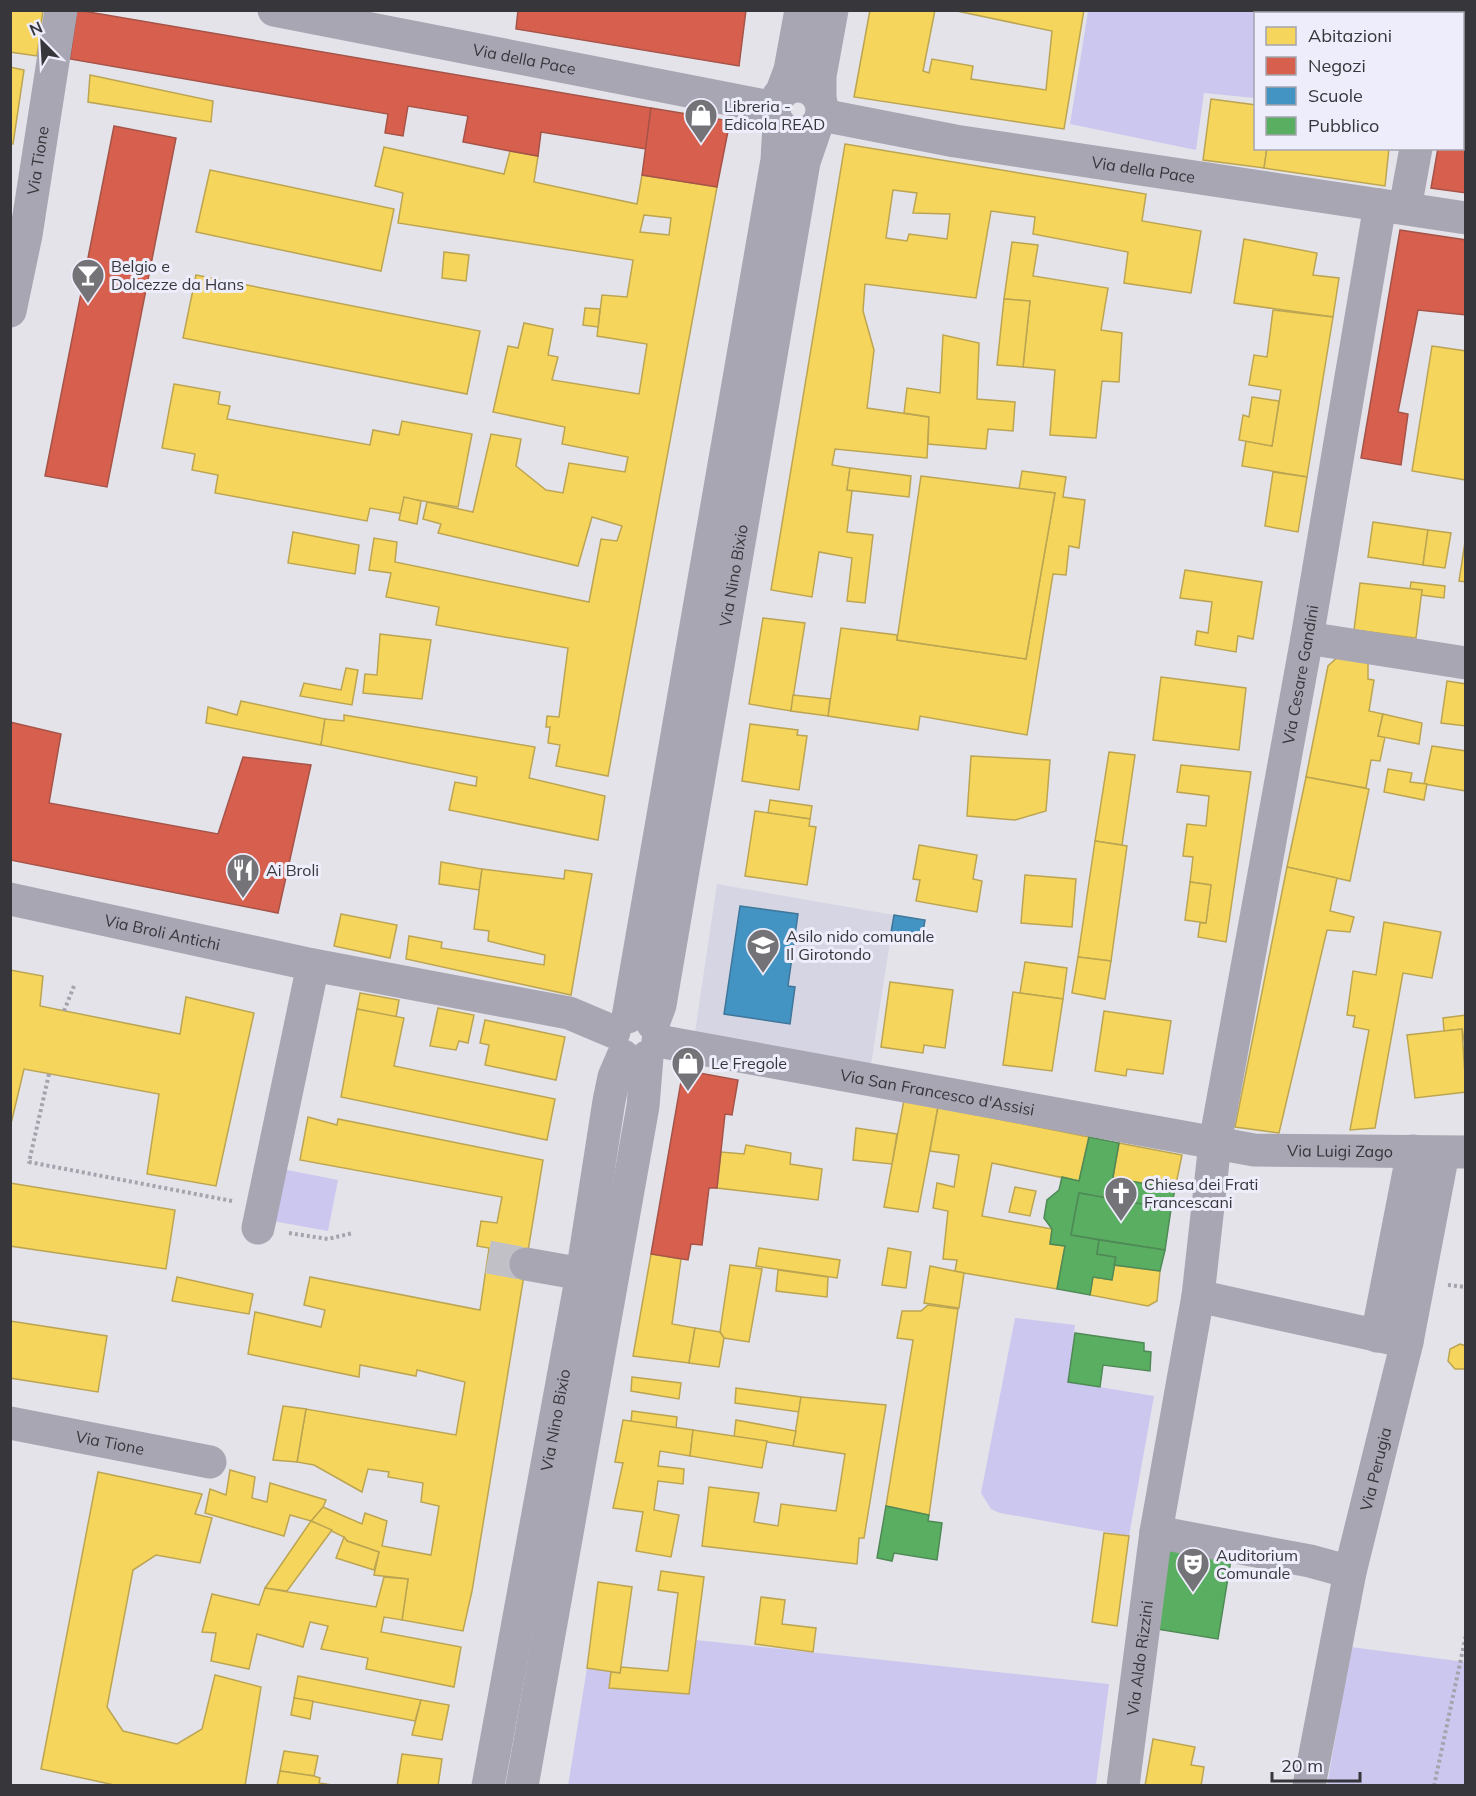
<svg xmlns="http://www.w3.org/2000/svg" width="1476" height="1796" font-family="Mulish,sans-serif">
  <rect width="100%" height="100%" fill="#e4e3ea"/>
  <path fill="#d6d5e4" d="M717,884L894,915L871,1065L695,1032Z"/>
  <g fill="#ccc7ef">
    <path d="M1088,11V10L1292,11V13L1256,14L1255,98L1204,93L1196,150L1070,124Z"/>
    <path d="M282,1169L338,1180L328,1231L273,1221Z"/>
    <path d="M1015,1318L1075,1325L1069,1382L1154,1396L1129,1536L1000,1513L991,1509L981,1493Z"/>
    <path d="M696,1640L1109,1684L1096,1785L568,1786L587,1668L611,1672L609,1688L689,1694Z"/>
    <path d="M1351,1647L1465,1662V1785L1327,1786Z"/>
  </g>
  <g fill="#f6d55c" stroke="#bca552" stroke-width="1.5" fill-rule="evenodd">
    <path d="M10,10H43L37,56L10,52Z"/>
    <path d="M870,10H935L923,71L929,73L932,59L973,66L971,79L1046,90L1052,31L952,10H1084L1064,129L854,97Z"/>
    <path d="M1298,10H1331V14H1297Z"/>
    <rect x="1462" y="19" width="4" height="110"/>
    <path d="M10,67L24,70L13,144H10Z"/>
    <path d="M90,75L213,101L211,122L88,102Z"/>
    <path d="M1211,99L1256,105V148H1267L1264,168L1203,160Z"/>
    <path d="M845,144L1146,194L1142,221L1201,231L1191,293L1124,283L1128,252L1033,234L1035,217L991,211L976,298L865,284L863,311L874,350L867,408L929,417L927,458L835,449L832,465L850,468L847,490L852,491L847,532L873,535L865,603L847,601L852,558L819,552L812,597L771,590ZM893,190L917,193L913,213L950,214L947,239L909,234L907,241L886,238Z"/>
    <path d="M384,147L504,174L510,151L538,156L534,182L637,204L642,175L717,187L608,776L556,766L560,745L548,743L550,727H546L547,716L559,717L568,648L436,625L439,607L386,597L391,573L369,570L374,538L397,542L395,562L589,602L601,539L617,541L622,526L592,517L578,566L438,533L441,524L423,519L427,502L473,512L491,434L521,439L516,466L546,490L563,493L569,463L625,472L628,457L562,444L565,427L493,412L508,346L518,348L524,323L553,329L548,355L558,357L552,380L639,394L647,344L597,336L602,295L627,297L633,260L398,223L403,193L375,186ZM644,215L671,218L669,235L640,232Z"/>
    <path d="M1267,148H1389L1385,186L1264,168Z"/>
    <path d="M210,170L394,209L381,271L196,232Z"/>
    <path d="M1244,239L1317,253L1313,275L1339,278L1333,317L1234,303Z"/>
    <path d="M1012,242L1038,245L1033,276L1108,288L1101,330L1122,333L1119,382L1102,381L1096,438L1050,435L1055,370L1023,367L1030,301L1004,299Z"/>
    <path d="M444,252L469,255L466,281L442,278Z"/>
    <path d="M196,275L480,331L467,394L183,338Z"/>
    <path d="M1004,299L1030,301L1023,367L997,365Z"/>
    <path d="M585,308L600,309L598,327L583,325Z"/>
    <path d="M1273,310L1333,317L1307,477L1242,466L1246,441L1272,446L1281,390L1249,385L1254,355L1267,357Z"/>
    <path d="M943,335L979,343L977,399L1015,402L1013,431L988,429L986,449L928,444L929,417L904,413L907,388L940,393Z"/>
    <path d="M1432,346L1466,351V480L1412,471Z"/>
    <path d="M174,384L220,392L218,404L230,406L227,419L370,445L373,430L399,435L402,421L472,434L458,507L406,498L403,514L370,508L367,521L215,493L218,475L192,470L195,454L162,448Z"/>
    <path d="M1252,397L1279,401L1272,446L1239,440L1243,415L1249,417Z"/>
    <path d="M850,468L911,476L909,497L847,490Z"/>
    <path d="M1022,471L1066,477L1063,497L1085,500L1079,548L1069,546L1066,575L1053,574L1027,735L920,716L918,730L828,716L841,628L897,635V640L1026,659L1055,493L1019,489Z"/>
    <path d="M1273,472L1307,477L1298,532L1265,526Z"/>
    <path d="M921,476L1055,493L1026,659L897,640Z"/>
    <path d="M404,497L421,501L417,524L399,520Z"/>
    <path d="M1373,522L1428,530L1423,565L1368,557Z"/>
    <path d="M1428,530L1451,533L1445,568L1423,565Z"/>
    <path d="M293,532L359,545L355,574L288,563Z"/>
    <path d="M1465,542H1466V582L1459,581Z"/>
    <path d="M1185,570L1262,582L1253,639L1238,636L1236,652L1195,645L1197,631L1208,633L1212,602L1180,598Z"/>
    <path d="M1411,582L1445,586L1444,598L1421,595L1422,590L1410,589Z"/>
    <path d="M1360,583L1422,590L1416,638L1354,630Z"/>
    <path d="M763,618L805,623L791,711L749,704Z"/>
    <path d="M380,634L431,640L422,699L363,693L365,674L377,675Z"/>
    <path d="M1340,655L1368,660V679L1374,680L1369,711L1383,714L1378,736L1385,737L1380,761L1371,760L1366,788L1306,777L1328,666Z"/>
    <path d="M346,668L358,670L352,705L300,696L304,683L341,690Z"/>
    <path d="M1161,677L1246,688L1239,750L1153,740Z"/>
    <path d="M1447,681L1466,684V726L1441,723Z"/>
    <path d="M793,695L830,699L828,716L791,711Z"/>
    <path d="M241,701L325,719L321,745L206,723L208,707L237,715Z"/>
    <path d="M1383,714L1422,723L1419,744L1378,736Z"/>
    <path d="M344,715L535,747L529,778L605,796L598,840L449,810L455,782L476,786L477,777L321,745L325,719L344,721Z"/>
    <path d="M750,724L798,730L797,735L807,736L799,790L742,781Z"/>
    <path d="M1432,746L1466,751V791L1424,784Z"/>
    <path d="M1109,752L1135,755L1122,845L1095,841Z"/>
    <path d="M971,756L1050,760L1046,811L1015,820L967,816Z"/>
    <path d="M1181,765L1251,772L1226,942L1198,937L1200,923H1206L1211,885L1190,882L1193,857L1183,856L1187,824L1206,826L1209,796L1177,792Z"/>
    <path d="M1388,769L1412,773L1410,782L1427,784L1424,800L1384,792Z"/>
    <path d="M1306,777L1369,789L1350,881L1287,867Z"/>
    <path d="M770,800L812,806L810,819L768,813Z"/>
    <path d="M755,811L810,819L809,826L816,827L807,885L745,876Z"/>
    <path d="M1095,841L1127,846L1111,961L1078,957Z"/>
    <path d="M919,845L977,855L973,879L982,881L977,912L916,901L920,880L913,879Z"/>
    <path d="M441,862L482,869L479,890L439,884Z"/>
    <path d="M1287,867L1337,878L1330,911L1354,917L1350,932L1327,930L1279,1133L1235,1127Z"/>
    <path d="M482,869L564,879L565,870L592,874L571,995L406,959L409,936L442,942L441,948L544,965L545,955L488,941L489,931L474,929Z"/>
    <path d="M1025,875L1076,879L1072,927L1021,923Z"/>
    <path d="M1190,882L1211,885L1206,923L1185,920Z"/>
    <path d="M341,914L397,925L390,958L334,946Z"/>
    <path d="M1384,922L1441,932L1432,978L1403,973L1375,1128L1350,1130L1369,1030L1353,1027L1355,1016L1347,1015L1353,971L1376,975Z"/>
    <path d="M1078,957L1111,961L1105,999L1072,993Z"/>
    <path d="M1025,962L1067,968L1063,999L1020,993Z"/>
    <path d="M10,970L43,976L40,1006L180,1034L186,997L254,1013L216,1186L147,1174L159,1094L24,1069L10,1128Z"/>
    <path d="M890,982L953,990L945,1048L924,1045L923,1053L881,1047Z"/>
    <path d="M1013,992L1063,999L1052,1071L1003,1065Z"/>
    <path d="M360,993L399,1000L396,1017L357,1009Z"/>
    <path d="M438,1008L474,1015L468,1043L459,1041L456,1050L430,1046Z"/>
    <path d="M357,1009L404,1018L394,1066L555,1099L547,1140L341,1097Z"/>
    <path d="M1104,1011L1171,1021L1163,1074L1127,1069L1126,1076L1095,1071Z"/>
    <path d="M1466,1015V1050L1462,1029L1444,1031L1443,1018Z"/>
    <path d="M485,1020L565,1037L556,1080L485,1065L489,1045L480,1043Z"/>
    <path d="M1462,1029L1466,1092L1415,1098L1407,1035Z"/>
    <path d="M904,1100L938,1107L918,1212L884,1207Z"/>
    <path d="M938,1107L1089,1137L1079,1181L992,1163L982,1216L1052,1229L1050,1244L1065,1246L1057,1289L964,1273L955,1271L957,1260L943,1259L948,1211L933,1208L937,1183L954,1187L959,1155L930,1151Z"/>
    <path d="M308,1117L337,1125L338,1119L543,1160L472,1591L463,1631L402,1620L408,1579L374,1575L379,1552L347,1541L344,1537L311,1521L323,1507L362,1524L365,1513L387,1521L382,1546L431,1555L439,1506L421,1502L423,1483L388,1477L389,1472L368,1469L362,1492L314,1465L297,1462L306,1409L456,1435L465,1382L417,1370L416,1376L360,1365L359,1377L248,1354L255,1312L321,1327L325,1310L304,1305L310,1277L480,1310L489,1248L477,1246L481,1221L497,1223L502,1197L300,1160Z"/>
    <path d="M856,1128L897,1134L892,1164L853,1160Z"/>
    <path d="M1119,1143L1182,1155L1175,1189L1113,1178Z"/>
    <path d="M746,1145L791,1153L790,1164L822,1169L818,1200L717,1188L721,1152L744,1154Z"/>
    <path d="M10,1183L175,1210L166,1269L10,1246Z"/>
    <path d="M1015,1187L1036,1191L1030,1216L1009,1212Z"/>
    <path d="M759,1248L840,1260L837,1278L756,1266Z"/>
    <path d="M888,1248L911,1252L906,1288L882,1285Z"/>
    <path d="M651,1254L681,1259L672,1324L695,1328L689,1363L633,1356Z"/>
    <path d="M730,1265L762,1269L749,1342L724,1338L720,1332Z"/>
    <path d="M1114,1265L1160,1271L1157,1301L1148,1306L1090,1295L1093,1277L1112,1280Z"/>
    <path d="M930,1266L964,1273L959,1308L924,1303Z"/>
    <path d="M778,1270L828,1277L827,1297L776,1291Z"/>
    <path d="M177,1277L253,1294L249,1314L172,1301Z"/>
    <path d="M928,1305L958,1309L929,1515L886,1506L913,1340L897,1338L902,1311H921Z"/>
    <path d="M10,1321L107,1336L98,1392L10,1378Z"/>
    <path d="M695,1328L720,1332L724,1338L719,1367L689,1363Z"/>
    <path d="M1460,1344L1466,1346V1369H1455L1448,1361L1450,1349Z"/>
    <path d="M632,1377L681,1383L679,1399L631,1391Z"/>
    <path d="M736,1388L801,1397L799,1412L735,1403Z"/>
    <path d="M801,1397L886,1405L864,1538H859L857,1564L702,1546L709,1487L759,1493L754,1522L778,1526L781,1504L836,1511L845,1454L793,1446Z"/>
    <path d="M283,1406L306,1409L297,1462L273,1460Z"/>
    <path d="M632,1411L677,1417L676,1428L631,1422Z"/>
    <path d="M623,1420L693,1430L690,1456L660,1451L658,1466L684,1469L683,1484L658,1481L654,1510L679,1515L671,1557L636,1551L643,1512L613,1508L623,1463L615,1462Z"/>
    <path d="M736,1420L796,1431L793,1446L734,1437Z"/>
    <path d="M693,1430L767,1441L762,1468L690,1456Z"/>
    <path d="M230,1470L255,1477L252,1498L267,1502L270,1483L326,1500L323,1507L311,1521L290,1515L284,1536L205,1513L210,1489L226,1495Z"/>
    <path d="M98,1472L202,1494L195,1514L212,1518L200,1563L156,1555L133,1570L107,1707L123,1731L177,1744L202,1729L215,1675L261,1687L245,1786H119L41,1769Z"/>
    <path d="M311,1521L332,1530L287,1591L265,1588Z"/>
    <path d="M1104,1533L1129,1536L1117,1626L1092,1622Z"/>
    <path d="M344,1537L347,1541L379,1552L374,1570L336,1558Z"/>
    <path d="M661,1571L704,1577L689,1694L609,1688L611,1672L620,1673L621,1667L668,1671L678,1593L658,1590Z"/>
    <path d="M384,1577L408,1579L402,1620L384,1617L381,1632L461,1647L454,1687L366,1669L368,1658L321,1649L328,1626L310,1622L303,1647L257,1634L249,1669L211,1661L216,1633L202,1632L212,1594L259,1605L265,1588L376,1607Z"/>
    <path d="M598,1582L632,1587L620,1673L587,1668Z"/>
    <path d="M761,1597L785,1600L782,1624L816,1628L813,1652L755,1644Z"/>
    <path d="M298,1676L421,1700L415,1721L294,1698Z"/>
    <path d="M294,1698L313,1701L310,1719L291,1715Z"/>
    <path d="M421,1700L449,1705L442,1740L412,1735Z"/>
    <path d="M1153,1739L1195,1747L1191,1765L1204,1767L1201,1786H1145Z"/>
    <path d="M284,1751L318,1756L314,1776L280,1771Z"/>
    <path d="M402,1754L442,1759L438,1786H397Z"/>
    <path d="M280,1771L314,1776L320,1778L319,1783L339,1786H277Z"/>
  </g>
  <g fill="#d6604d" stroke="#a65348" stroke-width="1.5">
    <path d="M77,10L651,108L646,149L541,132L538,156L510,151L463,142L468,116L408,106L403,136L385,133L388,114L70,59Z"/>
    <path d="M518,10H746L739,66L516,29Z"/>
    <path d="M651,108L730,121L717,187L642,175Z"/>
    <path d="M114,126L176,138L107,487L45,476Z"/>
    <path d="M1462,129H1466V193L1431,188L1438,148H1462Z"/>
    <path d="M1400,230L1466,240V315L1418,310L1398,412L1408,414L1401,465L1361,458Z"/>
    <path d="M10,722L61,734L49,803L218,834L243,757L311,765L278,913L10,860Z"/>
    <path d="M683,1070L738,1080L732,1115L725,1114L717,1188H709L702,1245L691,1244L688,1260L651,1254Z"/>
  </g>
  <g fill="#4393c3" stroke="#3f779a" stroke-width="1.5">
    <path d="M740,906L798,914L788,986L795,987L790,1024L724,1014Z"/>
    <path d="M894,915L925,920L921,943L890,938Z"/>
  </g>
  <g fill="#5aae61" stroke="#4f8a56" stroke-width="1.5">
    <path d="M1089,1137L1119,1143L1109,1199L1079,1193L1071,1235L1099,1240L1097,1254L1116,1257L1112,1280L1093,1277L1090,1295L1057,1289L1065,1246L1050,1244L1052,1229L1044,1218L1047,1200L1059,1190L1062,1177L1079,1181Z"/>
    <path d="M1113,1178L1175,1189L1171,1209L1109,1199Z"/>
    <path d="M1079,1193L1171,1209L1165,1250L1071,1235Z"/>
    <path d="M1099,1240L1165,1250L1160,1271L1114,1265L1116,1257L1097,1254Z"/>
    <path d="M1075,1333L1144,1343V1351L1151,1352L1150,1371L1103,1365L1100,1387L1068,1382Z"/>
    <path d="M886,1506L929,1515L928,1521L942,1523L937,1560L894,1553L892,1561L877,1558Z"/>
    <path d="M1164,1542L1232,1553L1218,1639L1150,1628Z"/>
  </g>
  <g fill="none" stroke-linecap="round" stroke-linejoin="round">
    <path stroke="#c1c0c7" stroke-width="33" stroke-dasharray="33 16" stroke-linecap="butt" d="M488,1257L526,1264"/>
    <g stroke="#a5a3ad" stroke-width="4" stroke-dasharray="3 3" stroke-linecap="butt">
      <path d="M64,1011L74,986"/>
      <path d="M49,1074L29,1162L232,1201"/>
      <path d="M289,1233L328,1239L353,1233"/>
      <path d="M1448,1285L1466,1287"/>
      <path d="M1434,1786L1466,1635"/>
    </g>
    <g stroke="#a8a6b3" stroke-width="33">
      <path id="s1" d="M274,10L775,108"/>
      <path d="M1440,14V10"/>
      <circle cx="798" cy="110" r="24"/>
      <path d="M781,94L790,70L801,10"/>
      <path d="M820,100V76L832,10"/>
      <path id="s2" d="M822,115L955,141L1466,218"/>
      <path d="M1405,208L1416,148"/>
      <path id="s3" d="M10,311L26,235L61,10"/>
      <path d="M1307,638L1466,663"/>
      <path id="s4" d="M10,899L313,965L569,1013L614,1032"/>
      <path d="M628,1017L777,160L779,124"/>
      <path id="s5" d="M653,1024L660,1005L804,162L816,127"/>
      <path id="s6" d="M658,1041L1254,1150L1466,1152"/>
      <path d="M258,1228L313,965"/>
      <path d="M526,1264L582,1274"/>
      <path id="s7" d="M1198,1296L1215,1143L1307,638L1380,205"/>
      <path d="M1377,1336L1413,1151"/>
      <path id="s8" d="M10,1423L210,1462"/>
      <path d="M1156,1532L1310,1561L1350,1572"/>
      <path id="s9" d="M488,1786L582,1274L609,1101L614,1077L623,1056"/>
      <path d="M522,1786L643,1106L647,1057"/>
      <path id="s10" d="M1123,1786L1156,1532L1198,1296L1407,1342"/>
      <path id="s11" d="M1309,1786L1350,1572L1407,1342L1443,1153"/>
    </g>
  </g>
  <defs>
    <symbol id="shop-pin" viewBox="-11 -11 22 30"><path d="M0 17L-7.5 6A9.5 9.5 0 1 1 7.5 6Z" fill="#737378" stroke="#eeedfb"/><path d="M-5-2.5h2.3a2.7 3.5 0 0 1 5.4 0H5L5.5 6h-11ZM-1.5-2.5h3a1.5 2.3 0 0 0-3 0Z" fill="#fff"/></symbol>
    <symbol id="bar-pin" viewBox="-11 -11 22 30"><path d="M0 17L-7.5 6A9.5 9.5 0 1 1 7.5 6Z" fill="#737378" stroke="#eeedfb"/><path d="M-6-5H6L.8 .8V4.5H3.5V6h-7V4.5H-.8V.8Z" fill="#fff"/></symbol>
    <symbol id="restaurant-pin" viewBox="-11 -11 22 30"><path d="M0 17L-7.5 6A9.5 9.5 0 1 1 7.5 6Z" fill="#737378" stroke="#eeedfb"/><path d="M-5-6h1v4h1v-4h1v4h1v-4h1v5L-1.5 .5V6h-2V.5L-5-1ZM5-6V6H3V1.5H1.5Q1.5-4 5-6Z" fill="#fff"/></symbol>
    <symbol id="school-pin" viewBox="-11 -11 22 30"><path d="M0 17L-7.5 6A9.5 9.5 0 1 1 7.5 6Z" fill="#737378" stroke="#eeedfb"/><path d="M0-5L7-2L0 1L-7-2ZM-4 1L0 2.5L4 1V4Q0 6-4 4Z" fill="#fff"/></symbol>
    <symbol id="church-pin" viewBox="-11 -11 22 30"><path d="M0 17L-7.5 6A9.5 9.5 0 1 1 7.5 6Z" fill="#737378" stroke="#eeedfb"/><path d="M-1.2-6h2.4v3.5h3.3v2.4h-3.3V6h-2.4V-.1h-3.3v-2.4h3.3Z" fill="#fff"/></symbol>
    <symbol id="theatre-pin" viewBox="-11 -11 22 30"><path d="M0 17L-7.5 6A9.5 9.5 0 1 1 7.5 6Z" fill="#737378" stroke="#eeedfb"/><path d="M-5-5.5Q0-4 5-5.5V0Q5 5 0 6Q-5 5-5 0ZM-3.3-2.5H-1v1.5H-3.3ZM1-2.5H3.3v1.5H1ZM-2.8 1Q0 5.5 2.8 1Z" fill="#fff"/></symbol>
  </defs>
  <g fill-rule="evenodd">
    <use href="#shop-pin" x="682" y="96" width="38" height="52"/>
    <use href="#bar-pin" x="69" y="256" width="38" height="52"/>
    <use href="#restaurant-pin" x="224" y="851" width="38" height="52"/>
    <use href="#school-pin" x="744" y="926" width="38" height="52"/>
    <use href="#shop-pin" x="669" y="1044" width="38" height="52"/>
    <use href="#church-pin" x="1102" y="1174" width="38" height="52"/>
    <use href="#theatre-pin" x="1174" y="1545" width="38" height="52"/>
  </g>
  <g text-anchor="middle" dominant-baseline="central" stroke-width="6" stroke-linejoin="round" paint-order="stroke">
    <g font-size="16" fill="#36363b" stroke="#eeedfb">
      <text stroke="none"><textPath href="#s1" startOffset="255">Via della Pace</textPath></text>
      <text stroke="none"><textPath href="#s3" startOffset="153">Via Tione</textPath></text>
      <text stroke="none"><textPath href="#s2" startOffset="326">Via della Pace</textPath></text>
      <text stroke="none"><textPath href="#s5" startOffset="456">Via Nino Bixio</textPath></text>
      <text stroke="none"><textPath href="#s7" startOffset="630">Via Cesare Gandini</textPath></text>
      <text stroke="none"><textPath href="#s4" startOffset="156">Via Broli Antichi</textPath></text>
      <text stroke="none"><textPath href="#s6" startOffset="284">Via San Francesco d'Assisi</textPath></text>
      <text stroke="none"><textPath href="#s6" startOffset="692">Via Luigi Zago</textPath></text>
      <text stroke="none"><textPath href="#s9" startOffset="372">Via Nino Bixio</textPath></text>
      <text stroke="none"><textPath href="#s8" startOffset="102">Via Tione</textPath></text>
      <text stroke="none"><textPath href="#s11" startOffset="324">Via Perugia</textPath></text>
      <text stroke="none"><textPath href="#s10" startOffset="129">Via Aldo Rizzini</textPath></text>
    </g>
    <g font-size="16" fill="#36363b" stroke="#eeedfb" text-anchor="start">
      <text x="724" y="106">Libreria -<tspan x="724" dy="18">Edicola READ</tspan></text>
      <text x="111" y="266">Belgio e<tspan x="111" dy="18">Dolcezze da Hans</tspan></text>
      <text x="266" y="870">Ai Broli</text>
      <text x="786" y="936">Asilo nido comunale<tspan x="786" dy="18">Il Girotondo</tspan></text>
      <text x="711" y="1063">Le Fregole</text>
      <text x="1144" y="1184">Chiesa dei Frati<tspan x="1144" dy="18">Francescani</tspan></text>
      <text x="1216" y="1555">Auditorium<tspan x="1216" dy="18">Comunale</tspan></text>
    </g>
  </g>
  <rect width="1476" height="1796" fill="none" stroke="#36363b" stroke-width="24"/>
  <rect x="1254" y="12" width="210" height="138" fill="#eeedfb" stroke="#a4a4ae" stroke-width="1.5"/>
  <rect x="1266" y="27" width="30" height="18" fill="#f6d55c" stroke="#a4a4ae" stroke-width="1.5"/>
  <text x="1308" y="42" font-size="18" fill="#36363b">Abitazioni</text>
  <rect x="1266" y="57" width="30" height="18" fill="#d6604d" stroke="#a4a4ae" stroke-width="1.5"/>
  <text x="1308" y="72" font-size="18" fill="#36363b">Negozi</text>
  <rect x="1266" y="87" width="30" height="18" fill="#4393c3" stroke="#a4a4ae" stroke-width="1.5"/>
  <text x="1308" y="102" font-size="18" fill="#36363b">Scuole</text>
  <rect x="1266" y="117" width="30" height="18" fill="#5aae61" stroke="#a4a4ae" stroke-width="1.5"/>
  <text x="1308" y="132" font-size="18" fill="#36363b">Pubblico</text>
  <g transform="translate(42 42) rotate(336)" stroke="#eeedfb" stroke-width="4.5" paint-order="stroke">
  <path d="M0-4.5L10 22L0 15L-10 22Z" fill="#36363b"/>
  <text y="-9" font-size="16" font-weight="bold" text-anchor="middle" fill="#36363b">N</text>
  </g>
  <path d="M1272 1772v9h88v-9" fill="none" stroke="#36363b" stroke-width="3"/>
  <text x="1281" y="1772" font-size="18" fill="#36363b" stroke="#eeedfb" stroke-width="4.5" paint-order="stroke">20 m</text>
</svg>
